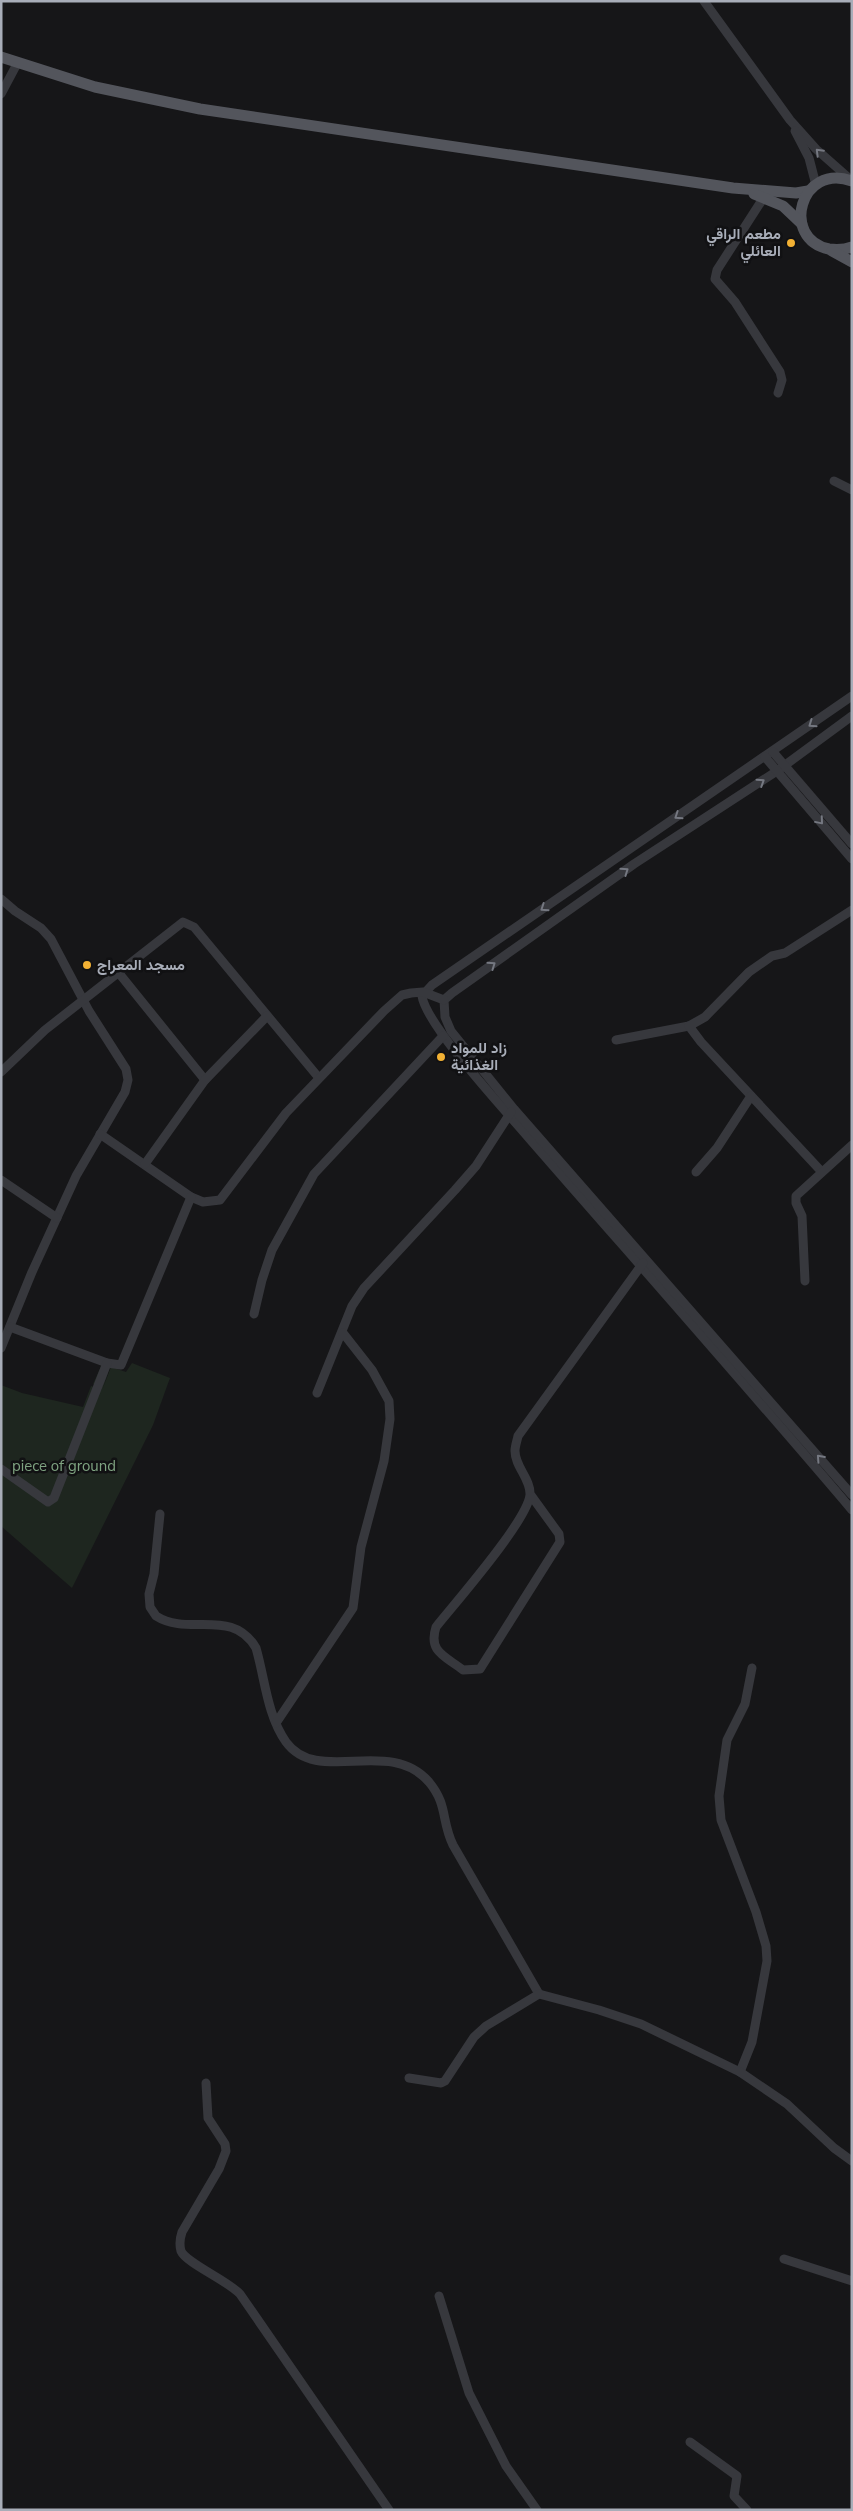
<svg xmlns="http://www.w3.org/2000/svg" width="853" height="2511" font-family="'Nunito Sans',Vazirmatn,sans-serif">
  <rect width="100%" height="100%" fill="#161618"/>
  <path fill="#1e261f" d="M132,1363L170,1378L153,1425L72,1588L1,1526V1385L22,1393L83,1407L91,1386L102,1390L93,1384L102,1364L110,1367L103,1388L111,1367L126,1372Z"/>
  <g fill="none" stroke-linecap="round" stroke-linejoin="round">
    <g stroke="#37383d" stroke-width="9">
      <path d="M704,1L790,120L816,149L851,180"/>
      <path d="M1,94L18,62"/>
      <path d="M795,131L809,158L816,185"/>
      <path d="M764,197L717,270L715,279L735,302L780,372L782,380L778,393"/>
      <path d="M834,481L852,490"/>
      <path d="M852,696L432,985L422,996C426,1025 505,1110 528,1137C636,1261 745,1384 852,1510"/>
      <path d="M852,716L777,771L634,864L452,993L444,1000L445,1017L451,1031L514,1109L852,1495"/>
      <path d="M773,752L852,844"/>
      <path d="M765,757L852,859"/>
      <path d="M1,899L15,911L41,928L51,939L89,1011L126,1069L128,1080L125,1092L76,1176L32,1272L1,1348"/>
      <path d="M118,972L205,1080"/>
      <path d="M616,1040L689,1026"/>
      <path d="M1,1072L45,1030L183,922L194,927L319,1078"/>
      <path d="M100,1134L191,1197L203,1202L220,1200L286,1113L384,1011L402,995L411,993L423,992L444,1000"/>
      <path d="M145,1164L205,1080L267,1016"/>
      <path d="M821,1171L701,1042L689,1026L705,1017L749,972L772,956L785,953L852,910"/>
      <path d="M696,1172L717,1148L751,1096"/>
      <path d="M1,1180L57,1218"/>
      <path d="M805,1281L802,1216L796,1203V1196L852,1145"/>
      <path d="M254,1314L262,1280L272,1250L314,1174L443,1036"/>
      <path d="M10,1327L107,1363L121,1365L191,1197"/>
      <path d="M317,1393L352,1306L364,1288L455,1190L476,1166L511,1112"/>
      <path d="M1,1469L48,1502L54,1498L107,1363"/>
      <path d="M530,1494L559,1534L560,1542L480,1669L463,1670C445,1656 428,1652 436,1627C456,1602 527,1521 530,1495C531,1479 515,1467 515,1451C515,1446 517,1441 518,1436L643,1263"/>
      <path d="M160,1514L154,1574L149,1594L150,1607L156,1616C189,1637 232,1607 256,1648C265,1679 267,1715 286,1742C318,1786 389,1736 429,1782C448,1805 441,1820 453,1845L539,1994"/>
      <path d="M276,1723L353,1608L361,1547L384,1461L390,1419L389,1401L372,1370L343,1333"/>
      <path d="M740,2072L752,2042L767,1961L766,1946L756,1912L721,1820L719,1796L727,1740L745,1704L752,1668"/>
      <path d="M409,2078L441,2083L445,2081L474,2037L486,2026L539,1994L599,2010L641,2024L740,2072L787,2104L834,2148L852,2161"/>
      <path d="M206,2083L208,2118L225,2144L226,2151L219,2169L182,2232C180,2238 179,2244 181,2251C186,2263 227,2280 240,2294L389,2510"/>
      <path d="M784,2259L852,2281"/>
      <path d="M439,2296L469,2393L506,2466L537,2510"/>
      <path d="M690,2442L737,2476L734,2496L747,2510"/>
    </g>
    <g stroke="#53555c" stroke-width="11">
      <path d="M1,57L95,87L200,109L733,188L796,193L808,191"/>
      <path d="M852,181C800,162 780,239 829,249C837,250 844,250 852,247"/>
      <path d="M754,194L783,206L802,224"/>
      <path d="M832,251L852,262"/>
    </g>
  </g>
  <defs><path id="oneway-chevron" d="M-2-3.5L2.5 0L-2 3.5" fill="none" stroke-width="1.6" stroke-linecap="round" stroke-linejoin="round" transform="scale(1.25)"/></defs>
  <g stroke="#757881">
    <use href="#oneway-chevron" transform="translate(819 152) rotate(-135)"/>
    <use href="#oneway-chevron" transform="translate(812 724) rotate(145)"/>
    <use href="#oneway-chevron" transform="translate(761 782) rotate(-33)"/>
    <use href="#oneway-chevron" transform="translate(678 816) rotate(146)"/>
    <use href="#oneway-chevron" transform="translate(820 821) rotate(50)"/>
    <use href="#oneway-chevron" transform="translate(625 871) rotate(-35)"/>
    <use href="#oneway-chevron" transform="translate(544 908) rotate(146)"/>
    <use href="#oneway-chevron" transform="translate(492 965) rotate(-35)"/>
    <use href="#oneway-chevron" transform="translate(820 1458) rotate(-132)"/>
  </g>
  <g fill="#f2b134" stroke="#111113" stroke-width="2">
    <circle cx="791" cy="243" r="5"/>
    <circle cx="87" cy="965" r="5"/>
    <circle cx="441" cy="1057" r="5"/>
  </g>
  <g text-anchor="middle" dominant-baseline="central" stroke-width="5" stroke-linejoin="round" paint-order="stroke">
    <g font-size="15" font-weight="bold" fill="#a8adb8" stroke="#111113" text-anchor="start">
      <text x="781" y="234" text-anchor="end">مطعم الراقي<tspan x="781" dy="17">العائلي</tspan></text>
      <text x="97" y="965">مسجد المعراج</text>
      <text x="451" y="1048">زاد للمواد<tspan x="451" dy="17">الغذائية</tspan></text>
    </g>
    <g font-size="15" fill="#7fa381" stroke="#111113">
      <text x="64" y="1466">piece of ground</text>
    </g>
  </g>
  <rect width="853" height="2511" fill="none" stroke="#a8adb8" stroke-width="5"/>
</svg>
